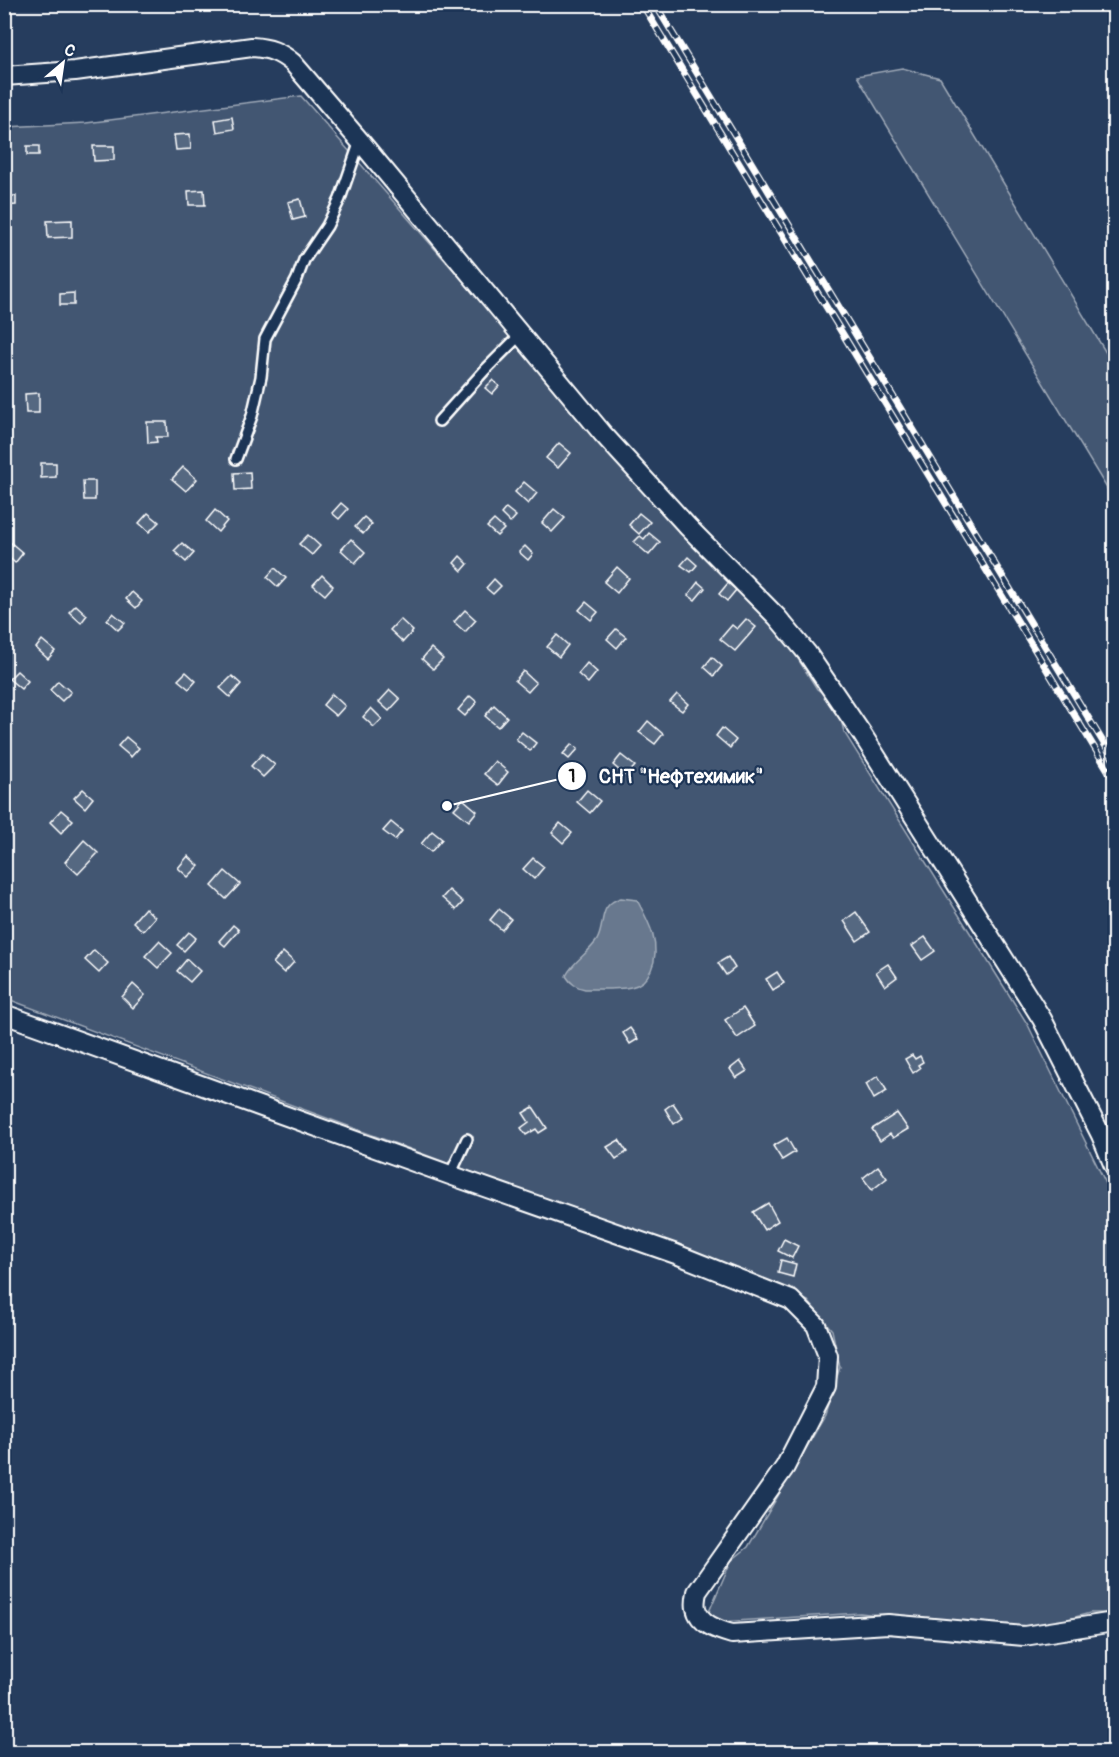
<svg xmlns="http://www.w3.org/2000/svg" width="1119" height="1757" font-family="Pangolin,sans-serif">
  <rect width="100%" height="100%" fill="#263d5e"/>
  <filter id="ink" filterUnits="userSpaceOnUse"><feTurbulence type="fractalNoise" baseFrequency=".0167" numOctaves="2"/><feDisplacementMap in="SourceGraphic" scale="12" xChannelSelector="R" yChannelSelector="G"/><feConvolveMatrix kernelMatrix="1 2 1 2 8 2 1 2 1" color-interpolation-filters="sRGB"/></filter>
  <g filter="url(#ink)">
    <g fill="#425672" stroke="#a0aab8" stroke-width="1.5">
      <path d="M902,68L940,78L1114,366V500L857,76Z"/>
      <path d="M301,96L519,345L769,613L817,689L837,703L844,732L1028,1025L1114,1200V1613H1090L1024,1631L860,1613L720,1622L708,1614L731,1561L748,1547L825,1416L840,1367L832,1330L808,1301L501,1183L5,998V127L86,123Z"/>
    </g>
    <path fill="#67788e" stroke="#a4aebb" stroke-width="1.5" d="M621,898L637,900C649,922 662,946 651,970C647,979 641,985 631,987C617,990 599,989 585,989C576,987 571,984 566,976C573,961 588,954 597,940C606,924 597,905 621,898Z"/>
    <g fill="#556781" stroke="#fff" stroke-width="1.5">
      <path d="M232,117L234,129L217,132L215,120Z"/>
      <path d="M190,134L191,149L176,150L174,135Z"/>
      <rect x="27" y="146" width="12" height="9"/>
      <path d="M93,146H114V160L94,161Z"/>
      <path d="M204,190L205,205H189L188,191Z"/>
      <path d="M4,196H16V205L4,206Z"/>
      <path d="M300,199L305,217L293,220L288,202Z"/>
      <path d="M72,220V237L48,238L47,221Z"/>
      <path d="M74,293V305H60V294Z"/>
      <path d="M493,380L499,386L492,394L485,388Z"/>
      <path d="M39,393V413H26L25,394Z"/>
      <path d="M147,422H167L168,437H156L157,442L148,443Z"/>
      <path d="M559,443L571,453L558,468L546,458Z"/>
      <path d="M41,463H56V477L41,478Z"/>
      <path d="M183,467L197,479L186,491L172,479Z"/>
      <path d="M250,472L251,489L235,490L234,473Z"/>
      <path d="M83,481H95V500H84Z"/>
      <path d="M524,482L537,493L528,504L515,492Z"/>
      <path d="M341,503L348,509L339,519L332,513Z"/>
      <path d="M506,508L516,516L510,523L501,514Z"/>
      <path d="M554,509L565,518L552,532L542,523Z"/>
      <path d="M215,510L227,521L218,532L206,521Z"/>
      <path d="M148,513L159,522L149,532L139,523Z"/>
      <path d="M639,513L650,522L639,534L629,525Z"/>
      <path d="M364,517L372,524L363,534L355,527Z"/>
      <path d="M494,520L504,529L497,536L487,527Z"/>
      <path d="M649,533L660,542L649,555L634,542L640,536L644,539Z"/>
      <path d="M308,535L320,546L312,555L299,544Z"/>
      <path d="M351,539L365,552L355,563L341,550Z"/>
      <path d="M10,542L23,553L15,563L4,553V548Z"/>
      <path d="M182,543L194,553L186,562L174,551Z"/>
      <path d="M525,546L533,554L528,560L519,552Z"/>
      <path d="M460,556L468,564L462,571L454,563Z"/>
      <path d="M688,557L697,565L691,572L681,565Z"/>
      <path d="M617,567L629,578L617,593L604,582Z"/>
      <path d="M275,568L286,578L278,587L267,577Z"/>
      <path d="M322,575L333,586L325,595L313,585Z"/>
      <path d="M494,579L501,586L493,594L486,588Z"/>
      <path d="M698,582L705,588L695,600L688,595Z"/>
      <path d="M728,583L736,590L727,601L719,594Z"/>
      <path d="M132,592L142,601L136,608L126,599Z"/>
      <path d="M586,602L598,612L591,620L579,610Z"/>
      <path d="M76,605L87,615L81,623L69,612Z"/>
      <path d="M465,610L476,620L465,632L454,622Z"/>
      <path d="M113,613L125,623L118,630L107,620Z"/>
      <path d="M400,619L413,631L403,642L390,630Z"/>
      <path d="M746,619L756,627L735,651L720,639L732,625L737,629Z"/>
      <path d="M616,629L626,637L617,648L607,639Z"/>
      <path d="M557,635L568,645L559,657L547,647Z"/>
      <path d="M42,640L55,651L48,659L36,648Z"/>
      <path d="M431,648L443,659L433,669L422,659Z"/>
      <path d="M712,657L722,666L714,676L704,667Z"/>
      <path d="M587,663L597,672L588,683L578,674Z"/>
      <path d="M17,671L28,681L21,689L9,679Z"/>
      <path d="M523,671L536,683L528,692L515,681Z"/>
      <path d="M186,672L196,681L189,689L178,680Z"/>
      <path d="M232,676L241,684L230,697L220,688Z"/>
      <path d="M58,681L71,692L62,701L50,690Z"/>
      <path d="M390,690L400,699L389,711L379,702Z"/>
      <path d="M332,694L345,706L336,716L323,705Z"/>
      <path d="M677,694L688,704L682,711L670,702Z"/>
      <path d="M470,696L477,702L465,716L458,710Z"/>
      <path d="M494,705L507,717L498,727L485,716Z"/>
      <path d="M371,708L382,719L374,727L363,717Z"/>
      <path d="M648,721L663,734L655,744L639,732Z"/>
      <path d="M722,728L736,740L730,748L716,736Z"/>
      <path d="M522,732L536,743L530,751L516,739Z"/>
      <path d="M126,737L139,748L131,757L118,746Z"/>
      <path d="M572,744L578,749L569,759L563,754Z"/>
      <path d="M262,754L275,765L263,777L251,766Z"/>
      <path d="M621,755L635,766L626,776L613,765Z"/>
      <path d="M495,761L508,772L498,785L484,774Z"/>
      <path d="M83,789L93,798L85,808L74,798Z"/>
      <path d="M587,790L600,801L590,813L577,802Z"/>
      <path d="M463,799L477,811L469,821L454,809Z"/>
      <path d="M61,810L73,820L61,833L50,822Z"/>
      <path d="M391,822L402,831L395,840L383,831Z"/>
      <path d="M560,823L572,833L563,843L552,833Z"/>
      <path d="M432,831L442,839L431,852L421,844Z"/>
      <path d="M84,840L98,853L78,874L65,862Z"/>
      <path d="M188,856L199,866L188,877L178,868Z"/>
      <path d="M533,858L544,867L534,879L523,869Z"/>
      <path d="M225,871L240,884L226,899L212,886Z"/>
      <path d="M449,890L463,902L456,910L442,898Z"/>
      <path d="M145,908L155,917L143,931L133,922Z"/>
      <path d="M499,909L511,919L502,930L490,920Z"/>
      <path d="M856,912L870,932L857,941L844,921Z"/>
      <path d="M233,925L239,930L225,946L219,941Z"/>
      <path d="M189,932L196,938L184,951L177,945Z"/>
      <path d="M925,937L935,951L922,960L912,946Z"/>
      <path d="M159,941L172,953L158,968L145,956Z"/>
      <path d="M94,950L108,963L99,973L85,960Z"/>
      <path d="M283,952L294,962L284,973L273,963Z"/>
      <path d="M728,957L735,968L726,975L718,963Z"/>
      <path d="M187,959L200,971L190,982L177,971Z"/>
      <path d="M888,964L897,977L885,986L876,972Z"/>
      <path d="M777,972L784,983L773,990L766,979Z"/>
      <path d="M133,984L145,995L133,1008L122,997Z"/>
      <path d="M743,1008L755,1026L737,1038L725,1020Z"/>
      <path d="M630,1028L638,1039L630,1044L623,1033Z"/>
      <path d="M912,1055L915,1059L920,1056L923,1062L918,1065L920,1068L913,1073L905,1059Z"/>
      <path d="M740,1061L747,1071L736,1078L730,1069Z"/>
      <path d="M878,1076L887,1091L874,1099L866,1084Z"/>
      <path d="M673,1103L683,1118L674,1124L665,1109Z"/>
      <path d="M533,1107L547,1128L539,1133L536,1129L526,1135L521,1128L529,1122L523,1113Z"/>
      <path d="M897,1113L908,1129L893,1138L890,1134L880,1141L872,1129Z"/>
      <path d="M787,1138L795,1152L782,1160L773,1146Z"/>
      <path d="M619,1140L627,1152L616,1159L607,1147Z"/>
      <path d="M878,1166L887,1178L872,1190L863,1178Z"/>
      <path d="M768,1203L778,1221L764,1230L753,1212Z"/>
      <path d="M784,1239L798,1246L792,1258L778,1251Z"/>
      <path d="M781,1260L796,1264L793,1277L778,1273Z"/>
    </g>
    <g fill="none" stroke-linecap="round" stroke-linejoin="round">
      <defs>
        <g id="service">
          <path d="M439,421L485,370L520,335"/>
          <path d="M236,459L252,416L261,377L265,339L297,279L304,260L327,226L340,199L360,141"/>
          <path d="M450,1175L467,1139"/>
        </g>
        <g id="minor">
          <path d="M4,76L75,71L252,47C269,48 280,52 293,63L360,141L603,434L688,527L777,617L807,653L862,734L1042,1019L1101,1135L1114,1166"/>
          <path d="M4,1014L450,1175L676,1254L791,1300L816,1325L828,1356L826,1387L785,1467L697,1592C696,1597 695,1604 696,1608C699,1624 718,1630 732,1634L888,1624L1024,1636L1114,1622"/>
        </g>
      </defs>
      <use href="#service" stroke="#fff" stroke-width="14"/>
      <use href="#minor" stroke="#fff" stroke-width="22"/>
      <use href="#service" stroke="#1d3557" stroke-width="9"/>
      <use href="#minor" stroke="#1d3557" stroke-width="18"/>
      <defs>
        <g id="rail">
          <path d="M642,4L1114,780"/>
          <path d="M655,4L1114,760"/>
        </g>
      </defs>
      <use href="#rail" stroke="#fff" stroke-width="7"/>
      <use href="#rail" stroke="#1d3557" stroke-width="4.5" stroke-dasharray="14" stroke-linecap="butt"/>
    </g>
  </g>
  <path fill="none" stroke="#fff" stroke-width="2" d="M447 806L572 776"/>
  <g fill="#fff" stroke="#1d3557" stroke-width="2">
    <circle cx="447" cy="806" r="6"/>
    <circle cx="572" cy="776" r="15"/>
  </g>
  <g font-size="18" text-anchor="middle" font-weight="bold" fill="#111">
    <text x="572" y="782">1</text>
  </g>
  <g font-size="20" text-anchor="middle" font-weight="bold" fill="#fff" stroke="#1d3557" stroke-width="4.5" stroke-linejoin="round" paint-order="stroke">
    <text x="681" y="783">СНТ "Нефтехимик"</text>
  </g>
  <rect width="1119" height="1757" fill="none" stroke="#1d3557" stroke-width="24"/>
  <rect x="12" y="12" width="1095" height="1733" fill="none" stroke="#fff" stroke-width="2" filter="url(#ink)"/>
  <g transform="translate(63 63) rotate(29)" stroke="#1d3557" stroke-width="4.5" paint-order="stroke">
  <path d="M0-4.5L10 22L0 15L-10 22Z" fill="#ffffff"/>
  <text y="-9" font-size="16" font-weight="bold" text-anchor="middle" fill="#ffffff">С</text>
  </g>
</svg>
